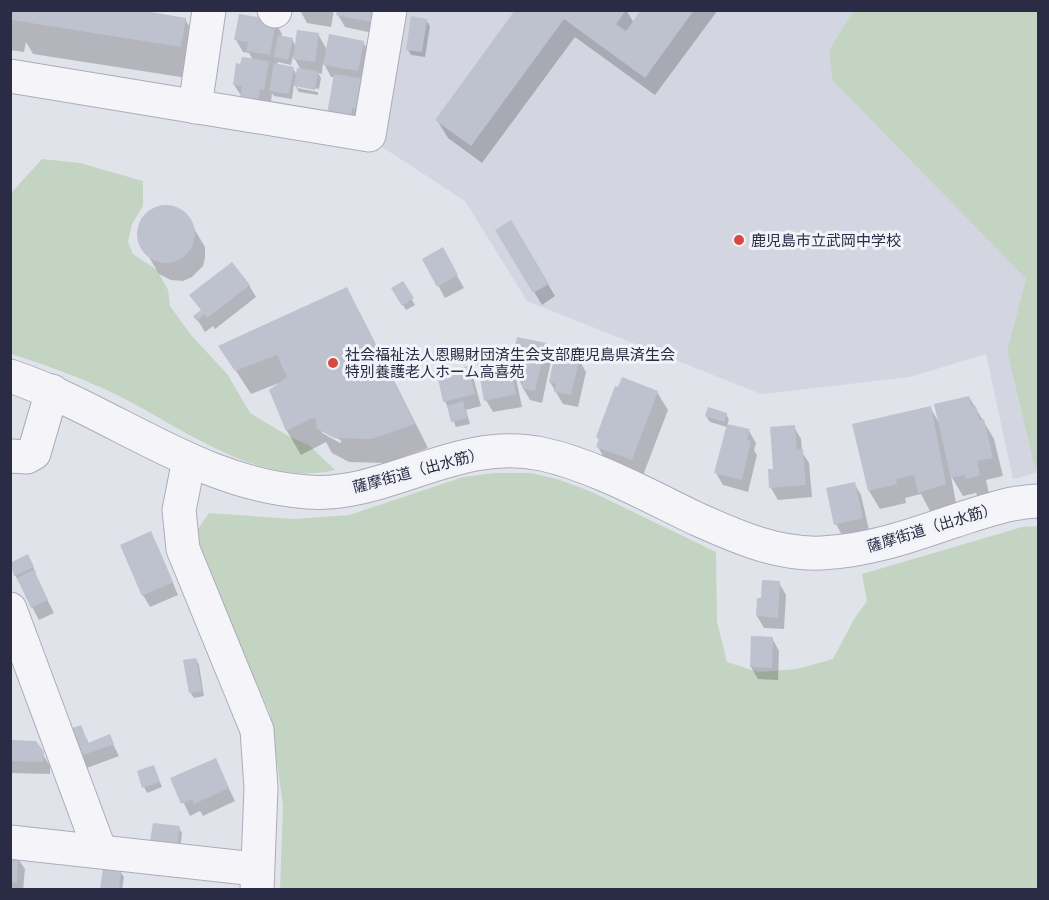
<svg xmlns="http://www.w3.org/2000/svg" width="1049" height="900" font-family="Inter,'Noto Sans JP',sans-serif">
  <rect width="100%" height="100%" fill="#e1e3eb"/>
  <path fill="#d3d5e0" d="M401,11H853L829,50L832,80L1026,279L1007,351L1036,473L1013,479L986,354L910,377L761,394L527,301L465,201L379,145Z"/>
  <g fill="#c3d5c2">
    <path d="M853,11H1038V452L1036,473L1007,351L1026,279L832,80L829,50Z"/>
    <path d="M42,159L80,163L143,181V206L132,224L128,242L133,254L157,270L168,290L170,306L191,335L228,375L250,413L290,437L309,445L335,470C259,489 179,425 113,393C79,377 46,365 11,354V193Z"/>
    <path d="M494,473H531L560,480L592,492L716,552L717,622L727,662L758,672L797,669L833,659L854,619L867,601L862,574L1022,527L1038,526V889H280L283,805L270,714L199,553L198,529L209,513L295,519L349,515L463,477Z"/>
  </g>
  <g fill="#0003" fill-rule="evenodd">
    <path d="M10,10H129L185,19L204,53L200,80L33,54L26,42L24,52L10,50Z"/>
    <path d="M300,10H334L331,27L307,23Z"/>
    <path d="M339,10H375L382,35L345,27L338,15Z"/>
    <path d="M517,10H626L634,23L643,10H718L655,95L575,37L482,163L448,138L437,120Z"/>
    <path d="M426,20L430,26L425,57L411,55L408,50Z"/>
    <path d="M275,22L282,34L281,37L292,39L296,47L318,34L327,50L363,42L370,54L357,130L335,77H331L323,62L322,74L318,73L321,78L319,89L297,85V88L318,92V95L299,92L294,84L292,99L274,96L272,93L271,102L267,101L265,114L242,97L234,85L253,60L249,53L243,52L236,40ZM293,56L301,70L297,76L293,68L277,65L278,62L291,65Z"/>
    <path d="M163,206L176,208L186,215L205,247V258L203,266L192,277L183,281L171,280L159,274L139,240V229L144,217L152,211Z"/>
    <path d="M511,222L555,296L542,305L497,230Z"/>
    <path d="M442,249L464,288L445,298L424,260Z"/>
    <path d="M402,283L415,305L406,310L393,289Z"/>
    <path d="M249,285L256,297L215,329L213,326L205,332L195,316L202,311L191,295Z"/>
    <path d="M360,313L428,448L386,463L349,462L332,453L326,442L301,455L287,431L271,390L279,383L251,394L220,346ZM322,430L342,441L340,443L322,433Z"/>
    <path d="M545,344L552,356L542,403L530,400L523,388L520,381V364L515,354Z"/>
    <path d="M507,357L514,369L522,407L493,412L486,400Z"/>
    <path d="M579,360L586,372L578,407L563,404L550,382Z"/>
    <path d="M467,368L474,380L481,406L466,410L470,424L456,427L445,401Z"/>
    <path d="M657,392L668,410L642,478L608,465L598,447L600,441L597,437Z"/>
    <path d="M969,397L994,439L1003,476L986,480L989,494L978,497L976,493L963,496L951,476L956,503L930,511L921,494L905,498L906,503L880,509L869,491L930,407L939,423Z"/>
    <path d="M726,414L729,420L727,426L749,431L756,443L754,450L757,455L748,492L723,485L716,473L727,427L710,422L706,416Z"/>
    <path d="M794,427L801,439L802,452L809,463L812,497L778,500L771,488L769,471L774,470Z"/>
    <path d="M854,483L861,495L869,530L843,537L836,524Z"/>
    <path d="M157,545L178,595L150,607L143,595Z"/>
    <path d="M31,562L36,573H34L54,613L39,620L15,575Z"/>
    <path d="M779,583L786,595L784,629L764,628L757,616Z"/>
    <path d="M753,638H772L779,651L778,680L758,679L751,667Z"/>
    <path d="M196,659L199,665L204,696L194,698L190,692Z"/>
    <path d="M81,727L89,744L109,736L119,756L87,768L80,756Z"/>
    <path d="M10,742L42,753L50,766V774L10,773Z"/>
    <path d="M215,760L235,801L203,816L200,811L190,816L172,779Z"/>
    <path d="M154,767L162,787L147,793L144,787Z"/>
    <path d="M179,828L182,833L180,850L152,841Z"/>
    <path d="M10,856L17,857L25,869L23,890H10Z"/>
    <path d="M120,871L124,877L122,890H102Z"/>
  </g>
  <g fill="#bec1ce">
    <path d="M13,10H139L186,18L181,47L12,20Z"/>
    <path d="M337,10H371L378,12L376,23L336,15Z"/>
    <path d="M515,10H626L616,24L626,31L641,10H694L645,78L564,19L471,146L435,120Z"/>
    <path d="M239,14L276,20L270,55L246,51L248,42L234,40Z"/>
    <path d="M411,16L427,19L422,52L406,50Z"/>
    <path d="M297,30L319,33L315,62L293,59Z"/>
    <path d="M329,34L364,41L358,71L323,65Z"/>
    <path d="M278,35L293,38L288,60L274,57Z"/>
    <path d="M242,57L269,61L264,90L260,89L258,102L240,99L242,86L233,85L236,63L240,64Z"/>
    <path d="M274,63L294,67L289,94L269,91Z"/>
    <path d="M297,68L318,71L315,90L294,86Z"/>
    <path d="M334,74L365,79L359,109L352,108L351,118L327,114Z"/>
    <circle cx="166" cy="234" r="29"/>
    <path d="M511,220L549,284L533,293L495,230Z"/>
    <path d="M443,247L458,275L437,287L422,259Z"/>
    <path d="M232,262L250,285L207,318L205,314L197,321L193,316L201,310L189,295Z"/>
    <path d="M403,281L414,298L402,306L391,288Z"/>
    <path d="M347,287L415,424L372,439L334,438L317,429L315,417L286,431L269,390L287,377L277,355L235,371L218,346Z"/>
    <path d="M517,337L546,343L535,391L522,388L523,382L518,381L520,370H517L520,356L513,355Z"/>
    <path d="M555,353L580,358L571,395L554,392L556,384L549,382Z"/>
    <path d="M508,356L516,394L484,401L477,362Z"/>
    <path d="M468,366L475,394L443,402L437,374Z"/>
    <path d="M622,377L658,391L632,460L596,447L599,439L596,437L615,386L618,387Z"/>
    <path d="M969,396L972,407L976,406L979,420L984,419L993,458L977,461L980,476L966,479L965,475L951,478L934,404Z"/>
    <path d="M463,401L467,418L451,422L447,406Z"/>
    <path d="M931,406L946,484L918,493L914,475L896,479L897,484L868,491L852,424Z"/>
    <path d="M708,407L727,413L724,422L705,416Z"/>
    <path d="M727,424L750,429L747,440L751,441L742,480L714,473Z"/>
    <path d="M795,425L797,450L803,449L806,485L769,488L768,469H773L770,427Z"/>
    <path d="M855,482L863,518L834,525L826,488Z"/>
    <path d="M151,531L173,582L142,596L120,545Z"/>
    <path d="M28,554L34,567L14,576L10,563Z"/>
    <path d="M34,570L48,600L31,608L17,578Z"/>
    <path d="M762,580L780,581L778,618L756,616L757,598H761Z"/>
    <path d="M751,636L773,637L772,668L750,667Z"/>
    <path d="M196,658L202,691L189,693L183,660Z"/>
    <path d="M81,725L88,743L110,734L114,744L78,757L69,729Z"/>
    <path d="M10,740L36,741L44,752L43,762L10,761Z"/>
    <path d="M216,758L229,788L194,804L192,799L181,804L170,778Z"/>
    <path d="M154,765L160,782L142,788L137,771Z"/>
    <path d="M153,823L180,826L177,845L150,841Z"/>
    <path d="M10,855H18L17,883H10Z"/>
    <path d="M103,868L121,870L119,890H100Z"/>
  </g>
  <g fill="none" stroke-linecap="round" stroke-linejoin="round">
    <defs>
      <g id="minor">
        <path d="M274,10L275,11"/>
        <path d="M10,76L369,135L390,10"/>
        <path d="M195,107L209,10"/>
        <path d="M10,376C112,410 198,485 308,492C387,498 457,436 542,454C593,465 649,496 697,519C737,537 778,555 822,553C867,551 911,536 954,521C982,512 1009,502 1038,501"/>
        <path d="M10,456L27,457L34,453L52,391"/>
        <path d="M189,460L179,510L183,549L257,730L261,788L257,890"/>
        <path d="M10,609L100,851"/>
        <path d="M10,842L256,869"/>
      </g>
    </defs>
    <use href="#minor" stroke="#aaacb9" stroke-width="35"/>
    <use href="#minor" stroke="#f5f5f9" stroke-width="33"/>
  </g>
  <g fill="#d64b40" stroke="#f1f3f8" stroke-width="2">
    <circle cx="739" cy="240" r="6"/>
    <circle cx="333" cy="363" r="6"/>
  </g>
  <g text-anchor="middle" dominant-baseline="central" stroke-width="6" stroke-linejoin="round" paint-order="stroke">
    <g font-size="15" fill="#292c44" stroke="#f1f3f8" text-anchor="start">
      <text x="751" y="240">鹿児島市立武岡中学校</text>
      <text x="345" y="354">社会福祉法人恩賜財団済生会支部鹿児島県済生会<tspan x="345" dy="17">特別養護老人ホーム高喜苑</tspan></text>
    </g>
    <g font-size="15" fill="#292c44" stroke="#f1f3f8">
      <text transform="translate(418 470) rotate(-15)">薩摩街道（出水筋）</text>
      <text transform="translate(932 527) rotate(-17)">薩摩街道（出水筋）</text>
    </g>
  </g>
  <rect width="1049" height="900" fill="none" stroke="#292c44" stroke-width="24"/>
</svg>
